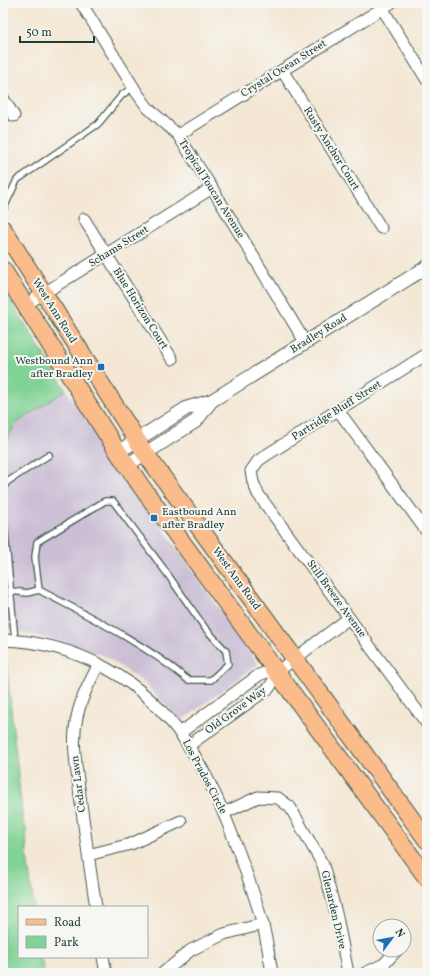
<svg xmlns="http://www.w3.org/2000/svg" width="430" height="976" font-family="Vollkorn,serif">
  <rect width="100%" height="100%" fill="#f6f6f2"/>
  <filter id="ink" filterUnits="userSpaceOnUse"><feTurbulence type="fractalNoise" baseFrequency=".025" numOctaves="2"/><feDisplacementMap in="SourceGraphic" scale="8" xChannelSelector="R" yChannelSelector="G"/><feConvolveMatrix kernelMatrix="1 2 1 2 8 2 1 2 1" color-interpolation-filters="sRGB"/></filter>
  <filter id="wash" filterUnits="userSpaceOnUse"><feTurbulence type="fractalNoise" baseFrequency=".012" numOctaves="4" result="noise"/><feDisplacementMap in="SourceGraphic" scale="16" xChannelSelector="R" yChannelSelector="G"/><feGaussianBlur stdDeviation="0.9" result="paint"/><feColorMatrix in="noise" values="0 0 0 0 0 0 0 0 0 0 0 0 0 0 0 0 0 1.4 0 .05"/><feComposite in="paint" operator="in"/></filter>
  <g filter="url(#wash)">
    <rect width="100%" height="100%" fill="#f4e7d4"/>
    <path fill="#cbbfd5" d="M66,390L258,664L181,721L143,682L105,656L78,646L4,628L3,449L15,424Z"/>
    <g fill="#81d395" stroke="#508864">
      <path d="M3,289L66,390L15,424L3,449Z"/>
      <path d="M3,599C5,617 4,634 5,652L23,822L26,829L27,857L34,907H19V957H41L44,973H3Z"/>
    </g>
  </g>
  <g filter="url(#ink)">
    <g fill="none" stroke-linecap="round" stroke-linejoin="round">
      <defs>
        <g id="service">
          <path d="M3,210L17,180L98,124L122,95L133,87"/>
          <path d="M3,489L7,482L49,455"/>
          <path d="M3,511L15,640"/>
          <path d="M11,591L27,593L39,590C90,617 144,643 188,680H211L228,664L226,651L205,628L166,572L113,501H105L37,542L35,557L39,590"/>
        </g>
        <g id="minor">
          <path d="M81,3L137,93L148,108L178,135L212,188L305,342"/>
          <path d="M382,8L427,80"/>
          <path d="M282,70L381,228"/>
          <path d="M3,98L14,116"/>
          <path d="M178,135L391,3"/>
          <path d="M84,219L172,359"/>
          <path d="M25,305L212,188"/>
          <path d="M427,354L268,454L258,461L251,471L253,482L258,494L427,724"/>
          <path d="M338,410L427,532"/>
          <path d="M3,640C76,642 143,679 184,739C206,771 222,807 235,842C245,869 255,895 262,922C267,939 269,956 272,973"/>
          <path d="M180,733L259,675L267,672H277"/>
          <path d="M188,746L269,688L274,680L277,672L349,618"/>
          <path d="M224,813L258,797L278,798L290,807L323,865L337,917L348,973"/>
          <path d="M88,855L131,844L181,821"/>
          <path d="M96,907C90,870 85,833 80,796C77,770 71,743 77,717C81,698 90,681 99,664"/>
          <path d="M103,957L106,973"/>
          <path d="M163,973L191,950L224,934L263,924"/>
          <path d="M365,973L384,964L397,950"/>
        </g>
        <g id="tertiary">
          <path d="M118,452L187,408L211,401L427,267"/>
          <path d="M127,465L196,421L211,401"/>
        </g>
        <g id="primary">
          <path d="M3,229L145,453L427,840"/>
          <path d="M3,270L118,452L141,486L427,878"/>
        </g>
      </defs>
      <use href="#service" stroke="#3f564c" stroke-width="8"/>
      <use href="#minor" stroke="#3f564c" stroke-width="13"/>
      <use href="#tertiary" stroke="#3f564c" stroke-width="15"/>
      <use href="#primary" stroke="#3f564c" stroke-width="19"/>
      <use href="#service" stroke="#fff" stroke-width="5.5"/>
      <use href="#minor" stroke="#fff" stroke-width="11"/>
      <use href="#tertiary" stroke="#fff" stroke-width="13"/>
      <use href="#primary" stroke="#f9bc8a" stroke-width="17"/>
    </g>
  </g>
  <g fill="#1f6fb2" stroke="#f6f6f2" stroke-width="1.5">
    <rect x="97" y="363" width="8" height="8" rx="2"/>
    <rect x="150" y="514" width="8" height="8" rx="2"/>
  </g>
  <g text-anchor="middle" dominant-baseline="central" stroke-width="4" stroke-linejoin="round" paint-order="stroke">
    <g font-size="11" fill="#1f3d34" stroke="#f6f6f2">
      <text transform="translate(284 69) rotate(-32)">Crystal Ocean Street</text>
      <text transform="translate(331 149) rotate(58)">Rusty Anchor Court</text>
      <text transform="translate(211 189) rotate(58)">Tropical Toucan Avenue</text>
      <text transform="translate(119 247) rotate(-32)">Schams Street</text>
      <text transform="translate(140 309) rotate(58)">Blue Horizon Court</text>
      <text transform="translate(54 311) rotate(58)">West Ann Road</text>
      <text transform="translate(319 334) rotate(-32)">Bradley Road</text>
      <text transform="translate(337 411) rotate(-32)">Partridge Bluff Street</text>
      <text transform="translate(236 579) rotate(54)">West Ann Road</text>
      <text transform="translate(336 599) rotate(54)">Still Breeze Avenue</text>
      <text transform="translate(236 711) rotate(-36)">Old Grove Way</text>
      <text transform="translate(204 777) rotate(62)">Los Prados Circle</text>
      <text transform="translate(79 784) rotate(-97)">Cedar Lawn</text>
      <text transform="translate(333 910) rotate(77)">Glenarden Drive</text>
    </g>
    <g font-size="11" fill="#1f3d34" stroke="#f6f6f2" text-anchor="end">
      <text x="93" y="361">Westbound Ann<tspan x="93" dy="13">after Bradley</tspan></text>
      <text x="162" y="512" text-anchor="start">Eastbound Ann<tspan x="162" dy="13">after Bradley</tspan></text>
    </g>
  </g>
  <rect width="430" height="976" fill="none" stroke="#f6f6f2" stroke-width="16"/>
  <rect x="18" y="906" width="130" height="52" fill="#f6f6f2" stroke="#a0aca6"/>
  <rect x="26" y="919" width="20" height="6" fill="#f9bc8a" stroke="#a0aca6"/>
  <text x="54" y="926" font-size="12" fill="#1f3d34">Road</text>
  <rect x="26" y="936" width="20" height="12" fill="#81d395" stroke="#a0aca6"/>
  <text x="54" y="946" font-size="12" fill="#1f3d34">Park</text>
  <g transform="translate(392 938) rotate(58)"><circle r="19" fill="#f6f6f2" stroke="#a0aca6"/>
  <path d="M0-3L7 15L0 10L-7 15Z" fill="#1f6fb2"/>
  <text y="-6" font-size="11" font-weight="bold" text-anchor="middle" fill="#1f3d34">N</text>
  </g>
  <path d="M20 36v6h74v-6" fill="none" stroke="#1f3d34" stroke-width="2"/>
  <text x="26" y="36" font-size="12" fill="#1f3d34" stroke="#f6f6f2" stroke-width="3" paint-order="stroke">50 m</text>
</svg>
